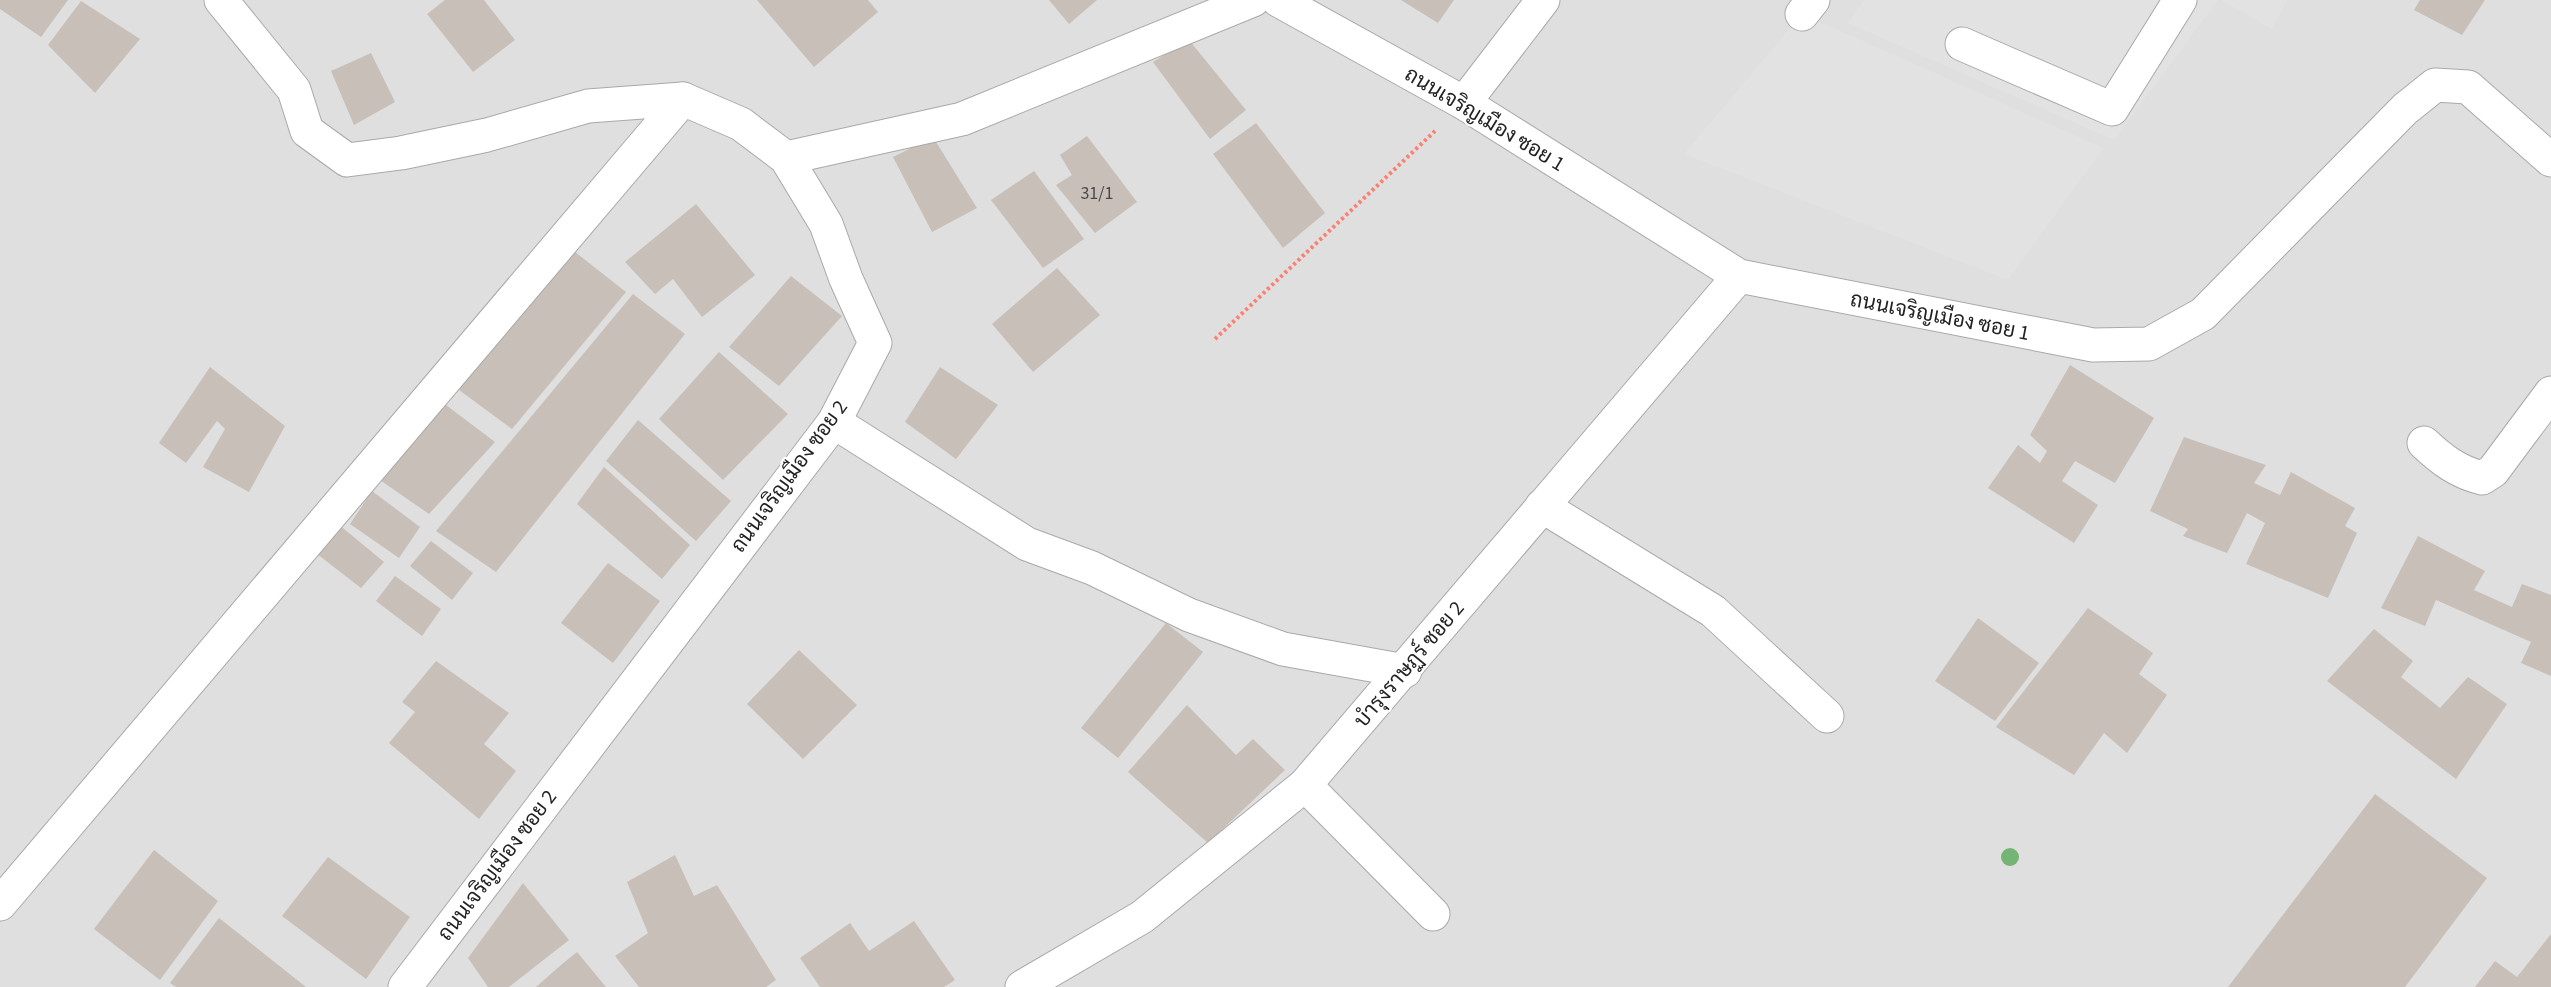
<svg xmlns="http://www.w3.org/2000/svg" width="2551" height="987" font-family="'Source Sans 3',Sarabun,sans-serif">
  <rect width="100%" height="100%" fill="#f2efe9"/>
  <rect fill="#e0dfdf" x="0" y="0" width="2551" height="987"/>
  <g fill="#e2e2e2">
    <path d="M1864,0H2218L2114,140L1848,23Z"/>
    <path d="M2221,0H2288L2272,29Z"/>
    <path d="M1802,14L2103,148L2008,280L1684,154Z"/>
  </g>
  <g fill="#c7bfb8">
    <path d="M0,0H68L41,37L0,9Z"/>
    <path d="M445,0H484L515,40L473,72L427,14Z"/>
    <path d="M757,0H868L878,12L814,67Z"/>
    <path d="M1049,0H1097L1069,24Z"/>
    <path d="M1401,0H1454L1438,23Z"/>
    <path d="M2420,0H2485L2462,35L2414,10Z"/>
    <path d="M81,1L140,39L95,93L48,45Z"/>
    <path d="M1189,40L1246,110L1210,139L1153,62Z"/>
    <path d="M371,53L395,102L354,125L331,71Z"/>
    <path d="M1256,123L1325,213L1283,248L1213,154Z"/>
    <path d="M1087,136L1137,202L1095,233L1056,185L1072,175L1060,155Z"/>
    <path d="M933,137L977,208L932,232L893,157Z"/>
    <path d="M1034,171L1084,239L1043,268L991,200Z"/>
    <path d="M696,204L755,275L702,317L673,279L655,294L625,262Z"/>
    <path d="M570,248L626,292L512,429L455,387Z"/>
    <path d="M1057,268L1100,315L1033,372L992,324Z"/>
    <path d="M791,276L842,316L779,386L729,347Z"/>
    <path d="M633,294L685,334L496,572L436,531Z"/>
    <path d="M719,352L788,414L723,480L659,419Z"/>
    <path d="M2070,365L2154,418L2115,483L2075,461L2062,481L2098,505L2074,543L1988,488L2018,445L2040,463L2047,451L2030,435Z"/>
    <path d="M210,367L285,426L249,492L203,467L225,429L217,421L186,463L159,443Z"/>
    <path d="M940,367L998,405L956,459L905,422Z"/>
    <path d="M442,402L495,442L429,514L380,480Z"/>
    <path d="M638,420L731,501L696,541L606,461Z"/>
    <path d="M2184,437L2266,465L2254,483L2280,495L2291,472L2355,508L2345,526L2357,533L2328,598L2246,564L2265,523L2247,513L2227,553L2183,536L2188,529L2150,511Z"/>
    <path d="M604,467L690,545L662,579L577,504Z"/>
    <path d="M372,491L420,527L399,558L350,524Z"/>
    <path d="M338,524L384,562L361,588L312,550Z"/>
    <path d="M2418,536L2485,571L2474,590L2512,607L2522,584L2551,595V676L2521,663L2531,642L2436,600L2425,626L2381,608Z"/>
    <path d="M431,541L473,573L452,600L410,566Z"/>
    <path d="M608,563L660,601L613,663L561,623Z"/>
    <path d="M395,576L441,609L422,636L376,601Z"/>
    <path d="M2088,608L2153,653L2139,674L2167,695L2127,753L2104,733L2074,775L1996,727Z"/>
    <path d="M1978,618L2039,663L1995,721L1935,681Z"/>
    <path d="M1166,623L1203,652L1118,758L1081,728Z"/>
    <path d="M2374,629L2413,661L2401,677L2440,708L2468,677L2507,704L2456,779L2327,681Z"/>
    <path d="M799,650L857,705L803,759L747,704Z"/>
    <path d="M436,661L509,713L484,744L516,771L479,819L389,743L415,712L402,702Z"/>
    <path d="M1187,705L1236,755L1253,739L1285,770L1208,843L1128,772Z"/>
    <path d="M2375,794L2487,878L2405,987H2228Z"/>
    <path d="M154,850L218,901L160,980L94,929Z"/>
    <path d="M675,855L694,896L717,885L776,980L766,987H639L615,956L648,933L627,882Z"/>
    <path d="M328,857L410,917L366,979L282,916Z"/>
    <path d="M523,883L569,940L509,987H488L468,958Z"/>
    <path d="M219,918L306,987H176L170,983Z"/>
    <path d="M914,921L955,980L944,987H820L800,958L850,923L869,951Z"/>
    <path d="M2551,934V987H2475L2495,961L2517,977Z"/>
    <path d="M577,952L606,987H536L561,965Z"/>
  </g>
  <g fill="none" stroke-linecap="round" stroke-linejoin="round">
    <defs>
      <g id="minor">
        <path d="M221,0L294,90L307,131L347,160L401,153L487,135L588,106L683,99L741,124L786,158L826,224L846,279L875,343L834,422L405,987"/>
        <path d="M1278,0L1464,103L1739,276L2093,345L2149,344L2203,314L2405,109L2435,85L2468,87L2551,160"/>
        <path d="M1802,14L1813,0"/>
        <path d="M1962,44L2112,109L2180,0"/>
        <path d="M1464,103L1543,0"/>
        <path d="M786,158L962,119L1253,0"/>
        <path d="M834,422L1027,544L1092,568L1189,615L1283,649L1405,671"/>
        <path d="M2424,443C2442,460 2458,472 2482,478L2493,471L2551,393"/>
        <path d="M1542,506L1713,611L1827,716"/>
        <path d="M1305,785L1433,914"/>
        <path d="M0,904L683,99"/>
        <path d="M1022,987L1142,917L1305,785L1739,276"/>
      </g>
    </defs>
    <use href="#minor" stroke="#a9a9a9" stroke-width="35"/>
    <path stroke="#fa8072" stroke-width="4" stroke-dasharray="3 3" stroke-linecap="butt" d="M1215,339L1435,131"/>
    <use href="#minor" stroke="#fff" stroke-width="33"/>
  </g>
  <circle fill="#74b475" cx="2010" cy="857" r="9"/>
  <g text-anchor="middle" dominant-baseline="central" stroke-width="4.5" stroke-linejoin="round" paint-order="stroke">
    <g font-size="18" fill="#4b4948">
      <text x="1097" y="193">31/1</text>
    </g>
    <g font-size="21" fill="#222" stroke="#fff">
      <text transform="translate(1485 119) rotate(31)">ถนนเจริญเมือง ซอย 1</text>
      <text transform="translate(1940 316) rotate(11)">ถนนเจริญเมือง ซอย 1</text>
      <text transform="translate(789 476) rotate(-54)">ถนนเจริญเมือง ซอย 2</text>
      <text transform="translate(1409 664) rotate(-50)">บำรุงราษฏร์ ซอย 2</text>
      <text transform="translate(497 865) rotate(-53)">ถนนเจริญเมือง ซอย 2</text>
    </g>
  </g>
</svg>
